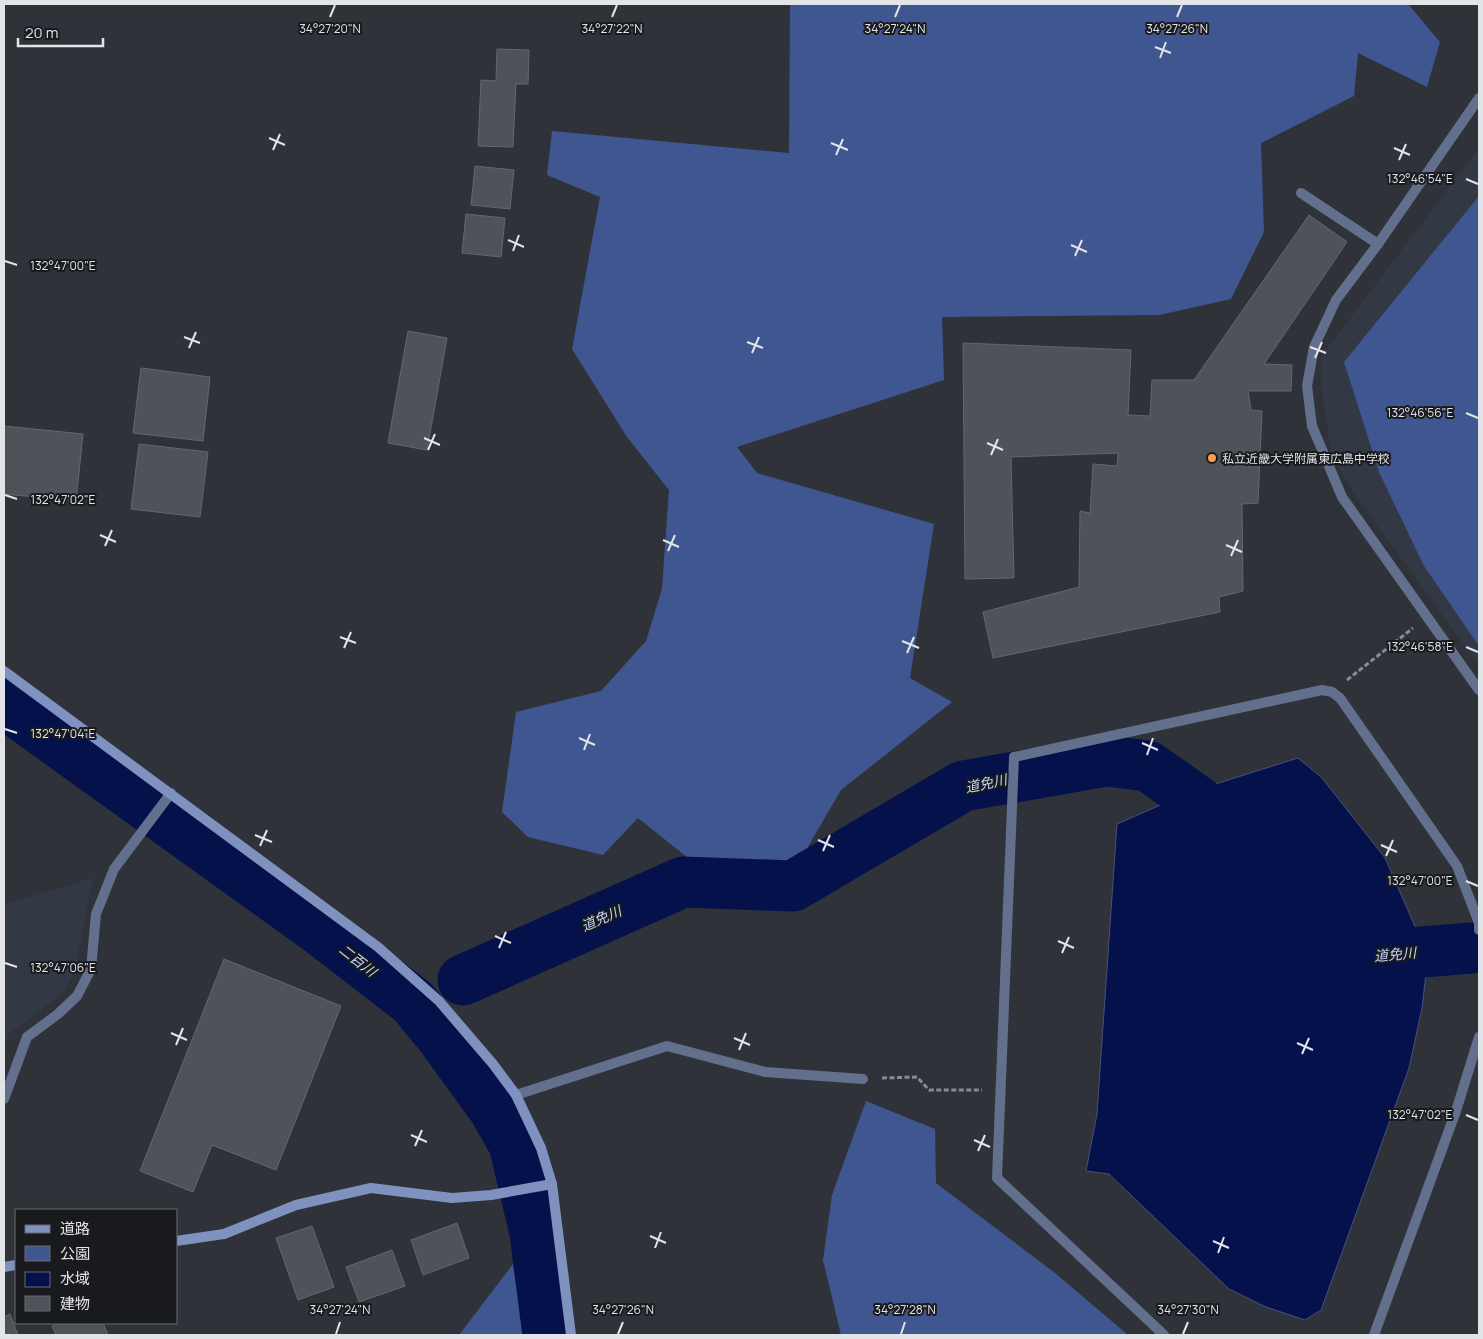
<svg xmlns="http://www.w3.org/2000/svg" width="1483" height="1339" font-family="Manrope,'Noto Sans JP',sans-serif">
  <rect width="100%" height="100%" fill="#2f3339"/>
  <g fill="#333845">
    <path d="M1479,148V665L1353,492L1331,453L1321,385V357Z"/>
    <path d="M93,878L75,970L65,991L8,1035L4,1047V902L5,904Z"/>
  </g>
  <g fill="#405690">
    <path d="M790,4H1408L1440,42L1427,87L1358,53L1354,96L1261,143L1264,232L1231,299L1159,315L942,317L944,380L737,447L757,473L934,524L910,678L952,702L841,790L788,881L688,858L638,818L603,855L528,837L502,812L516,712L601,691L646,641L662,589L669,490L627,437L572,349L600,197L547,175L552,131L789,153Z"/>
    <path d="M1479,196V646L1424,566L1379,472L1344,362Z"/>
    <path d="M866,1101L935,1129L936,1183L1055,1273L1128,1335H841L823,1260L832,1195Z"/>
    <path d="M513,1264L524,1335H459Z"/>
  </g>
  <path fill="#05114b" stroke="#47507a" d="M1298,758L1322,778L1385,858L1417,931L1427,965L1422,1008L1409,1068L1321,1310L1305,1320L1266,1307L1229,1289L1109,1174L1086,1171L1097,1114L1117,824L1165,803L1176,808L1187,793Z"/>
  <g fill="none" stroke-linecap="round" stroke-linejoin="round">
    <g stroke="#05114b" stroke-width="51">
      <path d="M4,703L324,933L413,1002L441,1036L494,1109L514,1144L535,1233L548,1335"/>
      <path d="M1356,953L1361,957L1471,948"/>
      <path d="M463,980L683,882L793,886L963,786L1107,761L1148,766L1199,802L1224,852"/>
    </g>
  </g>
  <g fill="#4e5259" stroke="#63676e">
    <path d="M497,49L529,50L528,84H516L513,147L478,146L481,80L496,81Z"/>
    <path d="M475,166L514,170L510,209L471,205Z"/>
    <path d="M466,214L505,218L501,257L462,253Z"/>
    <path d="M1309,215L1347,242L1264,364L1292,365L1291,391H1248L1251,410L1262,411L1258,503L1242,504L1243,591L1219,597L1220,612L993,658L983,612L1079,587L1080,511L1090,513L1093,464L1117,466L1118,453L1011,457L1014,578L965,579L963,343L1131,350L1128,415L1150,416L1152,380H1194Z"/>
    <path d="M408,331L447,338L427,450L388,443Z"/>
    <path d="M141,368L210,377L203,441L133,433Z"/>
    <path d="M4,426L83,434L76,501L4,494Z"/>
    <path d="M139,444L208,452L200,517L131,509Z"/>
    <path d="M224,959L341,1006L276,1170L212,1145L193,1192L140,1171Z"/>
    <path d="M457,1223L469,1258L423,1275L411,1240Z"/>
    <path d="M312,1226L334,1287L298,1300L276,1238Z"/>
    <path d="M392,1250L405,1286L359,1302L346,1267Z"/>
    <path d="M10,1314L18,1335H4V1317Z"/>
    <path d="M60,1323H103L108,1335H56L52,1326Z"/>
  </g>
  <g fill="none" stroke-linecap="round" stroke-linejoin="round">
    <g stroke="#888b90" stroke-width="3" stroke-dasharray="5 2.5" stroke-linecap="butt">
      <path d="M1347,680L1413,628"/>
      <path d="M882,1078L917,1077L929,1090H982"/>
    </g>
    <g stroke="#63708d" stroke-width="10">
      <path d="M1301,193L1378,244"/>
      <path d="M1164,1335L997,1178L1014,757L1322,690L1332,692L1340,698L1457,866L1479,923V930"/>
      <path d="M1374,1335L1456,1111L1479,1037"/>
    </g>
    <g stroke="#63708d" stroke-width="10">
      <path d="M1479,98L1378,244L1336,300L1314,347L1307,386L1312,426L1342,497L1479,690"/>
      <path d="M516,1095L667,1046L765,1072L863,1079"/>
      <path d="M4,1099L27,1037L58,1014L77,996L91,969L96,914L114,869L171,793"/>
    </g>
    <g stroke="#7e91bf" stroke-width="10">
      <path d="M4,671L378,947L439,1001L493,1064L516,1095L541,1148L552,1184L571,1335"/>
      <path d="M176,1241L224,1234L296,1205L371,1188L452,1198L491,1195L552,1184"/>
      <path d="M4,1267L16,1265"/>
    </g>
  </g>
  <path fill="none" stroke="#e2e4e8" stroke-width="2" d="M330,17L335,5M612,17L617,5M895,17L900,5M1177,17L1182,5M1155,47L1171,53M1160,58L1166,42M269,138L285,145M831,143L848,150M1394,148L1410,155M273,150L280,134M836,155L843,139M1399,160L1406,144M1466,179L1478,184M508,240L524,247M1071,245L1087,252M513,251L519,235M1075,256L1082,240M5,261L17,265M184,337L200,343M747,342L763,348M1310,347L1326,353M189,348L196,332M752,353L759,337M1315,358L1322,342M1466,413L1478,418M424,438L440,445M987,443L1003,450M428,450L435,434M991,455L998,439M5,495L17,499M100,535L116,542M663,540L679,547M1226,545L1242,552M105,546L112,530M668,551L675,535M1231,556L1238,540M340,637L356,643M902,641L919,648M1466,647L1478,652M344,648L351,632M907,653L914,637M5,729L17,733M579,738L595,745M1142,743L1158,750M584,750L590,734M1147,755L1153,738M255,835L272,842M818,840L834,847M1381,845L1397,852M260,846L267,830M823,851L830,835M1386,856L1393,840M1466,881L1478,886M495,936L511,943M1058,941L1074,948M499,948L506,932M1062,953L1069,937M5,963L17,967M171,1033L187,1040M734,1038L750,1045M1297,1043L1313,1050M176,1045L183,1028M739,1050L746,1033M1302,1054L1309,1038M1466,1115L1478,1120M411,1135L427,1142M974,1140L990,1147M415,1146L422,1130M978,1151L985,1135M650,1236L666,1243M1213,1241L1229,1248M655,1248L661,1232M1218,1253L1224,1237M336,1334L340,1322M618,1334L623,1322M901,1334L905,1322M1183,1334L1188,1322"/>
  <circle fill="#fc9d53" stroke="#191a1d" stroke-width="2" cx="1212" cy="458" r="5"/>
  <g text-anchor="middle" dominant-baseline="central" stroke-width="4" stroke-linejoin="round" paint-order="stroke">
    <g font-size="12" fill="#e2e4e8" stroke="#191a1d" text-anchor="start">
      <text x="1222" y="458">私立近畿大学附属東広島中学校</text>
    </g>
    <g font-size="14" font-style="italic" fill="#c2d3f8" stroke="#191a1d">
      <text transform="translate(986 783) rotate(-12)">道免川</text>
      <text transform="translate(601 918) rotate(-24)">道免川</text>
      <text transform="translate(1395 954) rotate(-5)">道免川</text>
      <text transform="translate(358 960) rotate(38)">二百川</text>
    </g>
  </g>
  <g font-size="12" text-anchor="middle" fill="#e2e4e8" stroke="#191a1d" stroke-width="4" stroke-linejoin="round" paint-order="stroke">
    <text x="330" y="33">34°27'20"N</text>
    <text x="612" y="33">34°27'22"N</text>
    <text x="895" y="33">34°27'24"N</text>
    <text x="1177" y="33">34°27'26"N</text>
    <text x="1420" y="183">132°46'54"E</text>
    <text x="63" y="270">132°47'00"E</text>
    <text x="1420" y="417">132°46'56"E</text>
    <text x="63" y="504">132°47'02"E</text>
    <text x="1420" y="651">132°46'58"E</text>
    <text x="63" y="738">132°47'04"E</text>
    <text x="1420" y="885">132°47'00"E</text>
    <text x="63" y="972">132°47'06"E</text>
    <text x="1420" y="1119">132°47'02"E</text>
    <text x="340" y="1314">34°27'24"N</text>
    <text x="623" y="1314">34°27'26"N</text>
    <text x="905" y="1314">34°27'28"N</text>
    <text x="1188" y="1314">34°27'30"N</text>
  </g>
  <rect width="1483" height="1339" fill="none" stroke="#e2e4e8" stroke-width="10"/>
  <rect x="15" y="1209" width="162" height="115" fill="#191a1d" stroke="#696b6e"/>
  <rect x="25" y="1225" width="25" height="8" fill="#7e91bf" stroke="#696b6e"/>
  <text x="60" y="1234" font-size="15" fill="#e2e4e8">道路</text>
  <rect x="25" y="1246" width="25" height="15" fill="#405690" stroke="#696b6e"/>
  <text x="60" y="1259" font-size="15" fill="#e2e4e8">公園</text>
  <rect x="25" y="1272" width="25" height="15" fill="#05114b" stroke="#696b6e"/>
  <text x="60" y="1284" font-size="15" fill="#e2e4e8">水域</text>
  <rect x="25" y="1296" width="25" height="15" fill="#4e5259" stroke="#696b6e"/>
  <text x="60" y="1309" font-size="15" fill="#e2e4e8">建物</text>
  <path d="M18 38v8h85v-8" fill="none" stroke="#e2e4e8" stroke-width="2.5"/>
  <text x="25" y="38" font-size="15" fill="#e2e4e8" stroke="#191a1d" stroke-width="4" paint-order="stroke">20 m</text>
</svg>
